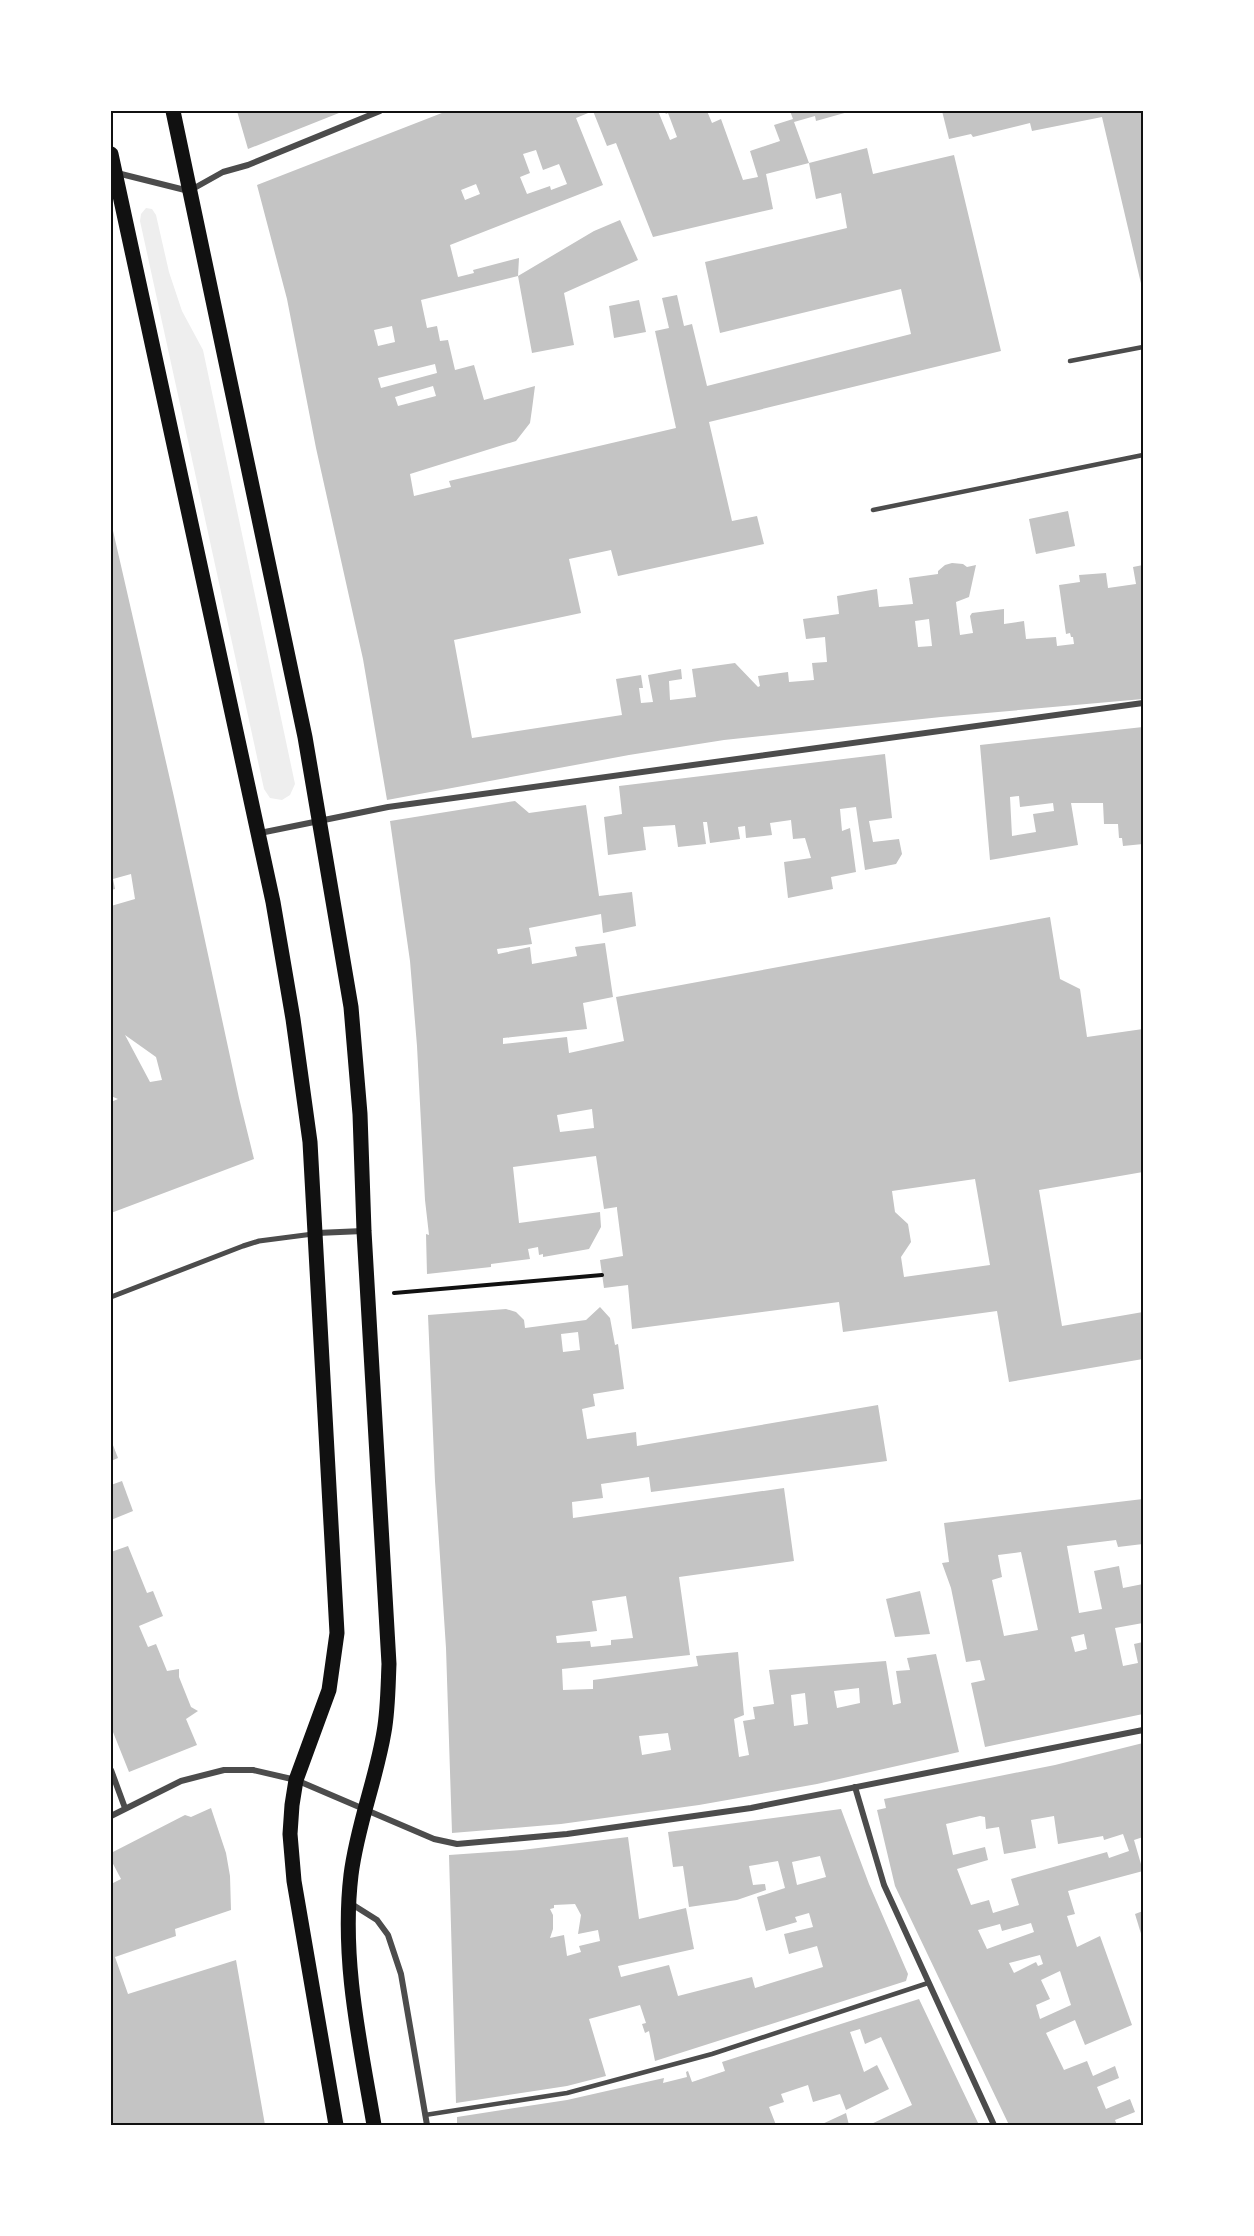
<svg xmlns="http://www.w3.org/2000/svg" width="1254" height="2236" font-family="'DejaVu Sans',sans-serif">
  <rect width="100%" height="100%" fill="#fff"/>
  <path fill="#eee" d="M146,208L152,209L156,215L169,272L182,311L203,350L295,784L290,795L282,800L270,798L264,789L140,221L141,214Z"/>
  <g fill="#c4c4c4" fill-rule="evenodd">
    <path d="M237,111H344L248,149Z"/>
    <path d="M447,111H593L576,118L603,185L450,245L458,277L474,273L473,270L519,258L518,276L421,300L427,328L437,326L440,341L448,340L455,370L474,365L484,400L535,386L532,409L530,423L516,441L410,474L414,496L451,487L449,481L676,428L655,331L669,328L662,298L677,295L684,326L692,324L707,386L911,334L901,289L720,333L705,262L847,228L841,193L816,199L809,163L867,148L873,174L954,155L1001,351L709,422L732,521L757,516L764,544L618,576L611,550L569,559L581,613L454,640L472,738L622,715L616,679L641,675L643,688H639L641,703L653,702L648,675L681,669L682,679L669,681L670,700L696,697L692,669L735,663L758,687L760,686L758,676L788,672L789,682L814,680L812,663L827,662L825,637L806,639L803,619L839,614L837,596L877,589L879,607L913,604L909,578L938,574V571L945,565L952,563L963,564L967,567L976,565L969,597L956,602L960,635L973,633L970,616L972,613L1004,609V624L1024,621L1026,639L1056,637L1057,646L1074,644L1073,637H1071L1070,633L1066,634L1059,585L1080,582L1079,575L1106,573L1108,588L1136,584L1133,567L1143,565V699L941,717L724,740L629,755L387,800L363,659L316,448L287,299L257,185ZM536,150L543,170L559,164L567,184L551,190L550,186L527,194L520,177L530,173L523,154ZM476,184L480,194L465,200L461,190ZM392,326L395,342L378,346L374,330ZM435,364L437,373L381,388L378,378ZM433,386L436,396L398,406L395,397ZM929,619L932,646L918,647L915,621Z"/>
    <path d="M593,111H658L670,140L677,137L668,113L666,114L664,111H707L712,123L721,119L743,180L758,177L750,151L780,141L774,125L793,119L790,111L848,112L816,121L815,116L794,122L809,163L766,174L773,209L653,237L616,143L607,146Z"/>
    <path d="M942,111H1143V292L1102,117L1032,131L1030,123L973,137L971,134L949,139Z"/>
    <path d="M620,220L638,260L564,293L574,345L532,353L518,276L594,231Z"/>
    <path d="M639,300L646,332L614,338L609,306Z"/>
    <path d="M1068,511L1075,546L1036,554L1029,519Z"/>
    <path d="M111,522L174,797L239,1098L254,1159L111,1213V1102L118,1099L111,1096V906L135,899L131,874L113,879L115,889L111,890ZM125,1035L156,1057L162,1080L150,1082Z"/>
    <path d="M1143,727V844L1123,846L1122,838H1119L1118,824H1104L1103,803H1071L1078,845L990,860L980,745ZM1019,796L1020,807L1053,803L1054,811L1033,814L1036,832L1012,836L1010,797Z"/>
    <path d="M885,754L892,818L869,821L873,842L899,839L902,854L896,864L865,870L856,807L840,809L842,831L850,828L856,872L831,877L833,889L788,898L784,862L811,858L805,838L793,839L791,820L770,823L772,835L746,838L745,826L738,827L740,839L710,843L707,822H703L706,844L678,847L675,825L643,827L646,850L608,855L604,817L622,814L619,786Z"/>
    <path d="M515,801L529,813L586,805L599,896L632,892L636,926L603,933L601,914L529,928L532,944L497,949L498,954L530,947L532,964L577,956L575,947L605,943L613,997L583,1003L587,1029L503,1038V1044L567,1037L569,1053L624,1041L616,997L1050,917L1060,979L1080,989L1087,1037L1143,1029V1172L1039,1190L1062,1326L1143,1312V1359L1009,1382L997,1311L843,1332L839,1302L632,1329L628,1285L604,1288L600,1260L623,1256L617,1209V1207L604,1209L596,1156L513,1167L519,1223L600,1212L601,1227L589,1249L543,1257V1254L539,1255L538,1247L528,1249L530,1259L491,1264V1267L427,1274L426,1234L429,1235L425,1200L417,1046L410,961L390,821ZM592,1109L594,1128L560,1132L557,1115ZM975,1179L990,1265L904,1277L901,1257L911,1242L908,1224L895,1212L892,1191Z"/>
    <path d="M600,1307L610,1318L615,1345L618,1344L624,1389L593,1394L595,1406L582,1409L587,1439L636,1432L637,1446L878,1405L887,1461L651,1492L649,1477L601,1484L603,1498L572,1502L573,1518L784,1488L794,1561L679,1577L690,1655L562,1669L563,1690L593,1689V1680L698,1666L696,1656L738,1652L744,1715L734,1719L739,1757L749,1755L743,1721L755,1719L753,1707L774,1704L769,1670L886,1661L893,1705L901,1703L896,1671L910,1670L907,1658L936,1654L959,1752L817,1784L699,1805L561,1824L452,1833L446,1648L435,1481L428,1315L506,1309L516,1312L524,1320L525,1328L586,1320ZM578,1332L580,1350L563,1352L561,1334ZM626,1596L633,1638L611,1640V1645L591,1647L590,1641L557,1643L556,1636L597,1631L592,1601ZM859,1688L860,1703L837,1708L834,1691ZM805,1693L808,1724L794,1726L791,1695ZM668,1733L671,1750L642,1755L639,1736Z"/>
    <path d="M111,1440L118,1458L111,1461Z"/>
    <path d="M122,1481L133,1511L111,1520V1485Z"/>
    <path d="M1143,1499V1544L1118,1547L1116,1540L1067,1546L1079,1613L1102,1609L1094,1571L1119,1566L1123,1588L1143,1584V1623L1115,1628L1123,1666L1138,1663L1134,1644L1143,1642V1714L985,1747L971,1683L985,1680L980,1660L966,1662L951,1588L942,1563L949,1562L944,1523ZM1021,1552L1038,1630L1004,1636L992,1580L1002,1577L998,1555ZM1084,1634L1087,1649L1075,1652L1071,1637Z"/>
    <path d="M128,1546L147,1593L153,1591L163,1616L139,1626L148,1647L156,1644L167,1671L179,1669V1677L191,1707L198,1711L186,1719L197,1745L129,1772L111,1727V1552Z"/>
    <path d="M920,1591L930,1634L895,1637L886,1599Z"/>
    <path d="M1143,1743V1837L1134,1840L1143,1871L1068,1891L1075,1914L1067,1916L1077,1947L1100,1936L1132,2025L1085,2045L1075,2020L1046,2033L1064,2070L1087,2061L1093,2076L1115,2066L1119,2078L1097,2087L1106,2109L1130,2099L1135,2112L1115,2120L1117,2125H1009L895,1886L877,1810L886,1808L884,1799L1055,1765ZM980,1816L985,1817L986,1829L999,1827L1004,1854L1036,1848L1031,1820L1054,1816L1058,1844L1103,1836L1104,1840L1123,1834L1129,1851L1109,1858L1107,1852L1011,1879L1019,1905L993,1913L989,1900L971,1905L957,1869L988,1860L985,1847L953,1855L946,1824ZM1031,1923L1034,1932L987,1949L978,1930L1000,1924L1002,1931ZM1040,1955L1043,1964L1038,1966L1036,1962L1014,1973L1009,1963ZM1060,1971L1071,2005L1040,2019L1036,2005L1050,1999L1041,1980Z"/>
    <path d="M211,1808L226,1853L230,1876L231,1910L175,1929L176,1936L115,1957L128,1994L236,1960L265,2125H111V1884L121,1879L111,1860V1853L185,1815L191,1817Z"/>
    <path d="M841,1809L869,1884L908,1974L906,1981L655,2061L649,2031L645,2033L642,2024L646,2023L640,2005L589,2019L606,2076L567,2086L456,2103L449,1855L522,1850L628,1837L639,1919L686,1908L694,1949L618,1966L621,1977L669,1965L678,1996L752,1977L755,1988L823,1967L817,1946L789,1954L784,1934L813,1927L809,1913L795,1917L797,1922L766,1931L757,1897L785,1888L778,1861L749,1866L753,1885L765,1884L766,1890L737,1900L689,1907L683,1866L673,1867L668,1832ZM820,1856L826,1877L797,1885L792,1862ZM575,1904L581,1915L578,1934L598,1930L600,1941L579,1946L581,1952L567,1956L564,1935L550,1938L553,1929V1915L550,1909L554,1908V1905Z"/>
    <path d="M1143,1911V1937H1142L1135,1914Z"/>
    <path d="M919,1999L979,2125H869L912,2105L881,2037L865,2044L860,2029L850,2032L864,2072L877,2065L889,2089L846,2110L840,2094L813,2102L808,2085L781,2094L784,2102L769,2107L776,2125H457V2117L567,2100L664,2078L663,2083L687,2077L686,2072L688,2071L692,2082L725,2071L722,2062Z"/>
    <path d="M846,2113L849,2125H820Z"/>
  </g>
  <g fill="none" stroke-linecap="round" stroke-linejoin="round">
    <path stroke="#111" stroke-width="4" d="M394,1293L602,1275"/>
    <g stroke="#4c4c4c" stroke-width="4.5">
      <path d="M1070,361L1143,347"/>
      <path d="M873,510L1143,455"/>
      <path d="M425,2115L567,2093L712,2054L928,1983"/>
    </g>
    <path stroke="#4c4c4c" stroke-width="5" d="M111,1297L243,1246L259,1241L313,1234"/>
    <g stroke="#4c4c4c" stroke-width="6">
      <path d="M117,173L189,191L223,172L248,165L380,111"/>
      <path d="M260,833L388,807L1143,703"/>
      <path d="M317,1233L363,1231"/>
      <path d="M111,1770L125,1808"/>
      <path d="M855,1787L884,1885L994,2125"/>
      <path d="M111,1816L181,1781L224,1770H253L296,1780L434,1839L457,1844L567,1834L751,1808L1143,1730"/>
      <path d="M350,1903L377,1920L388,1935L401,1974L427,2125"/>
    </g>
    <g stroke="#111" stroke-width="15">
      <path d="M173,111L305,737L351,1007L360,1114L364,1231L389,1664C388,1686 388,1710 384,1732C376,1780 357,1826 351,1875C341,1959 360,2043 374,2125"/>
      <path d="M111,154L273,902L293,1019L310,1142L337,1633L329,1690L296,1780L292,1805L290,1834L294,1881L336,2125"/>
    </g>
  </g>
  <rect width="1254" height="2236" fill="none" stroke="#ffffff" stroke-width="225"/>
  <rect x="112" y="112" width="1030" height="2012" fill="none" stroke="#111" stroke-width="2"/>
</svg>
